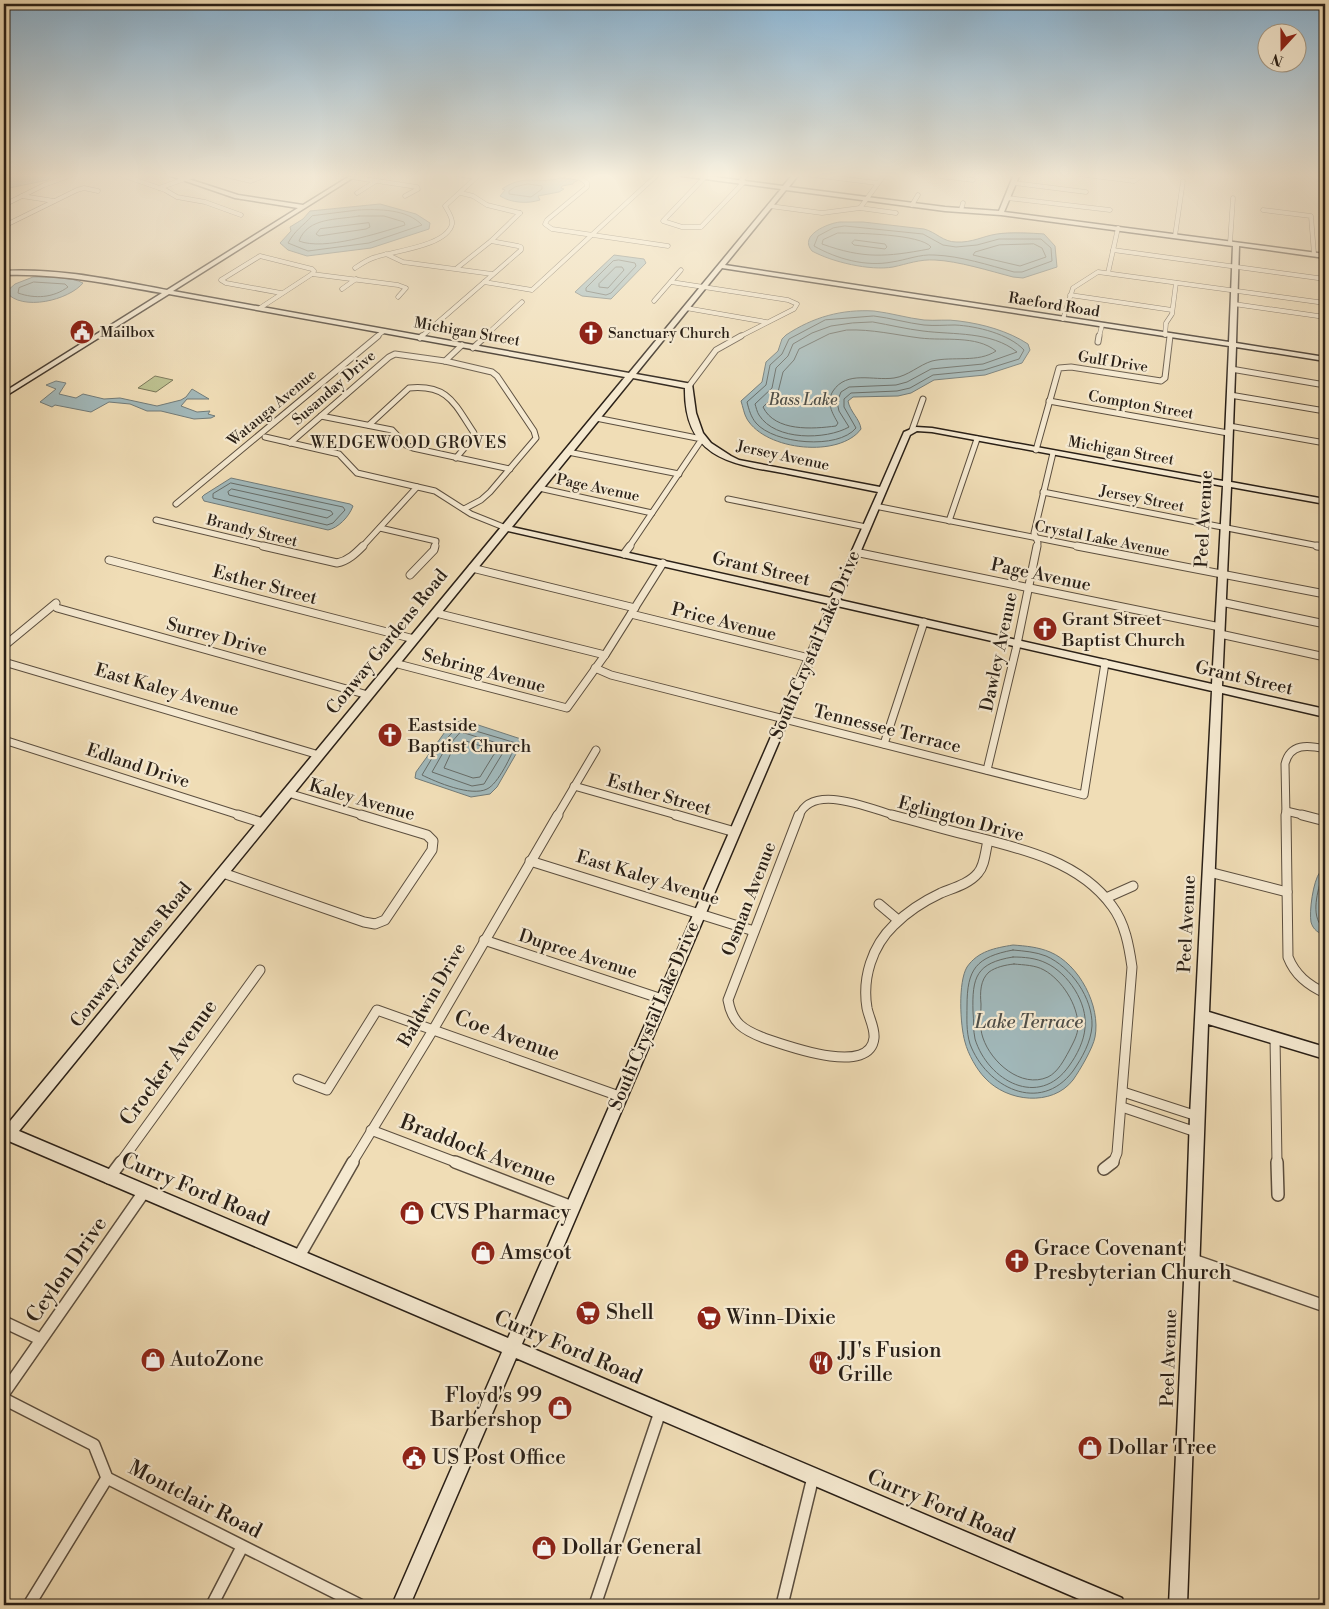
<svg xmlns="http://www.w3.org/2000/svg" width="1329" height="1609" font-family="'Libre Bodoni',serif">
  <rect width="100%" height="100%" fill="#f0ddb6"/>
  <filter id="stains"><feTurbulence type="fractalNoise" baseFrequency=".004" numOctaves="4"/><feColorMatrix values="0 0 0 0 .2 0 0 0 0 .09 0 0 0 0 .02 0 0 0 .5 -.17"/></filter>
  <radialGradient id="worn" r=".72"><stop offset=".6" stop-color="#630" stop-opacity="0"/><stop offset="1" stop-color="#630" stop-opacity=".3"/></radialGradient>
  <path fill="#bac08d" stroke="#727052" d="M155,376L173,380L156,392L138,388Z"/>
  <g fill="#a1b8ba" stroke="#717b79">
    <path d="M4,174H53L48,180L4,189Z"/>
    <path d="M560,178L578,180L573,183V184L562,186L561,188L564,189L559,192L538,196L540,200C528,204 511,203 500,196L505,190L502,189C525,173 538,185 560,178Z"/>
    <path d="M380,204L416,214L430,223L429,229L371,248L307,256L288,250L280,243L291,231L290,227L303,219L310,211Z"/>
    <path d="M840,222H863L924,229C936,232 943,242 956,242C972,243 983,236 997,234C1009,232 1032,233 1044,234L1055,246L1057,267L1023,278L1013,277C990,271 958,261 935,260C920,259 907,264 893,267C870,271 832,262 812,251C798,235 829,223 840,222Z"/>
    <path d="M614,255L644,259L646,263L611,299L582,296L575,292Z"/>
    <path d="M33,277C45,277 73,277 83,283C69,300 22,312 6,292L15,284Z"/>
    <path d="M874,311C891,313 907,318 924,320C936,321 947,319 959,321C983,324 1008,331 1028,344L1030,350L1022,363L985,375L934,380L911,393L898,396L853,397L848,401C850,412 860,419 861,429C840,458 766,451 747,419C744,414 743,407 741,401L762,382L766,362L778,351L782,339L786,335C813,317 842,309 874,311Z"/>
    <path d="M56,381L66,383L59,394L76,398L83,394L104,399L120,398L157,406L181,400L186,397L192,389L209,399H187L181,406L197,412L210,411L208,414L215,416L211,418L194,419L161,411H147L130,404L109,402L91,412L55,405L52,407L40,402L56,389L46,385Z"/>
    <path d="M231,478L350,504L353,506C349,517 338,528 328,530L204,501L202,497L204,495Z"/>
    <path d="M463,720L524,740L497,787L490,794L471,797L415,778L416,772L450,725Z"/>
    <path d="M1320,872H1325V936C1319,933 1313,930 1311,922C1309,912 1313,881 1320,872Z"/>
    <path d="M1013,945C1026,946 1038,947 1050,952C1079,964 1101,1006 1095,1037C1093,1048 1080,1070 1073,1080C1052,1107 1007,1102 985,1078C977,1070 968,1054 965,1042C960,1025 958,982 967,967C978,951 995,948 1013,945Z"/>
  </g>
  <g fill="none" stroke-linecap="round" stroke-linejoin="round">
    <g stroke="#666c68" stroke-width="1">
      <path d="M528,184L542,186V189L531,197L509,194V191L515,187Z"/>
      <path d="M358,210C379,209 407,209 422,225L369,243L308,251L288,243C296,229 302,227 312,216Z"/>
      <path d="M359,216H384L404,222L405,225C379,233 324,251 299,241C308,217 337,220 359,216Z"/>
      <path d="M369,223L370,227L366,229L319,236L316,234L320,229Z"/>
      <path d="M845,226L923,234L943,245L956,247L977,245L999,239H1041L1051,248L1052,261L1022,272H1014C988,265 961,256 934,255C920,254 906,260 892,262C866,267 837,259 814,246L818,236L833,228Z"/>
      <path d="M838,233C856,233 921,234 931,247L929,249C886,257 864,259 822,244L823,240Z"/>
      <path d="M855,240L885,244L887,247L885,249L854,245L852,243Z"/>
      <path d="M1034,244L1042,248L1046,257L1020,266L973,255L975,252L999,245Z"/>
      <path d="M619,260L635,263L636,266L611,293L606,295L586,291V288L613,261Z"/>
      <path d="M616,267H622L624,270L608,288L599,287V284Z"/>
      <path d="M34,282L65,284L68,287C53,298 35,299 18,293L19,288Z"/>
      <path d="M874,316C891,318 907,323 924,325C935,326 945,325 955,325C977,326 1009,334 1024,350L1019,359L984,370L933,375L910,388L897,391L851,393L844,399V407L856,428C838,450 774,444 756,423C751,417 749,410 747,402L766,385L770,365L782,354L789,339L825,320Z"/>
      <path d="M873,322C890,325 906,329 923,331C954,335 991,331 1017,352L983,364L931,369L907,382L896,385L849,387L841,392L837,402L839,411L849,427C826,440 775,441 759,415C757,412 756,407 755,404L772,388L776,368L788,356L793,344L812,333L831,326L852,323Z"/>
      <path d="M847,330C872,329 896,335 920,338C945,341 976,335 996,351C978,363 953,356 932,361C919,365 908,376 894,378C873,381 847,370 833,391C826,402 832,413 838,423L836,426C813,429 775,432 763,407L778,392L783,372L794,360L799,349L829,334Z"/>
      <path d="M231,483L343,507L345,510L333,523L327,525L213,498V494Z"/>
      <path d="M232,489L331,511L333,514L327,518L229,495L228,492Z"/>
      <path d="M459,726L516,743C512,755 498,784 487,789C471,797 436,782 422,775L438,748Z"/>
      <path d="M461,732L507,746L484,784L472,786L432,772L444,751Z"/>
      <path d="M463,740L496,751L480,777L473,778L444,768L450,755Z"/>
      <path d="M1325,877L1321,879C1317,895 1310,918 1325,930"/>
      <path d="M1013,950C1024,951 1036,952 1046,956C1071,967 1093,998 1092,1026C1091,1042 1082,1058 1073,1071C1040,1115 986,1087 970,1044C966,1031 967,1018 967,1006C967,969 976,957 1013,950Z"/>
      <path d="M1013,957C1024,957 1036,958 1046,963C1068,973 1088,1003 1085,1028C1084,1041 1077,1055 1069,1066C1039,1109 988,1081 975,1039C973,1030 974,1021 973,1012C972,977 976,963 1013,957Z"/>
      <path d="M1014,964C1024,965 1035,965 1044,970C1062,980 1078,1005 1078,1026C1078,1035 1073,1043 1069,1051C1064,1060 1058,1072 1048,1077C1021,1089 991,1062 983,1038C979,1027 981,1015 981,1004C980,993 980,980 989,972C996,967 1005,965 1014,964Z"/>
    </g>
    <defs>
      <g id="street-far4">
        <path d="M119,174L165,190L177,197L205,202L241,215"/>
        <path d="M221,174L251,181L268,174"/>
        <path d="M454,174L476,177"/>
        <path d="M558,174L580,178L587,183V187L547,220L545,224L552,229L668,246"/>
        <path d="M805,174L877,183"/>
        <path d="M923,174L973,180"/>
        <path d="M1078,174L1134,181L1143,175"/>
        <path d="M351,177L417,187L418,189L405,196"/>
        <path d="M705,177L663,221L682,227H701L744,182"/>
        <path d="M740,182L747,174"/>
        <path d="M1014,183L1086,192"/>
        <path d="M159,188L199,174"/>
        <path d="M357,193L376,181"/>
        <path d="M461,193L473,196L487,205L520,213"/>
        <path d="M22,196L54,201"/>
        <path d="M1007,198L1110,210"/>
        <path d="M4,205L44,185L74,174"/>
        <path d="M912,205L918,195"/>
        <path d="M770,206L822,213L860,208L896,213"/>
        <path d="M860,208L885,174"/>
        <path d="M961,210L963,203"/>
        <path d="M1263,210L1311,216L1314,254"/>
        <path d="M4,226L77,190L84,188L98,191"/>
        <path d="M1175,236L1183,181"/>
        <path d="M1230,243L1233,198"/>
        <path d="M1113,250L1325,279"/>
        <path d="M386,254L403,262L492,274"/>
        <path d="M355,268C361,264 368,259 376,257C394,251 447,246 452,224C453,218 448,211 445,206L480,174"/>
        <path d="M457,268L491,241L520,213"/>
        <path d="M1108,273L1118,228"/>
        <path d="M312,274L398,285L406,288L398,297"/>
        <path d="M484,282L532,290L658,174"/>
        <path d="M671,282L788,300L797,304L794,309L739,337"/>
        <path d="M342,289L356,279"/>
        <path d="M281,293L226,283L221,280L260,256L312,269L314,271L312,274"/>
        <path d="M1070,295L1172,310"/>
        <path d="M654,301L681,270"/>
        <path d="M1234,304L1325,317"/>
        <path d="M260,308L312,274"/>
        <path d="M686,308L766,322"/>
        <path d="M1063,319L1073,288L1098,272L1325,303"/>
        <path d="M1165,335L1166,323L1172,314L1176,283"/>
        <path d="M376,337L384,331"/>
        <path d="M421,337L521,250V247L518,246L491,241"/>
        <path d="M484,337L522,302"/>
        <path d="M1099,337L1102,325"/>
      </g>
      <g id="street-far3">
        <path d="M420,338L422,336"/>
        <path d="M1098,342L1099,336"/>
        <path d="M473,348L486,336"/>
        <path d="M445,361L462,345"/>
        <path d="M1231,369L1325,385"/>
        <path d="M689,386L716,350L741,336"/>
        <path d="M1230,395L1325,411"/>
        <path d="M1049,401L1228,433"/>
        <path d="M321,416L392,430L406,445L413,448L510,469"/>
        <path d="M596,418L702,439L629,547"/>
        <path d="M369,425L409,388C449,384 455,405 474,433L472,439L456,458"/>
        <path d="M1229,426L1325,443"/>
        <path d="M912,430L923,399"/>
        <path d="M265,437L339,454L357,473L435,491L471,514L506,528"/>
        <path d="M290,443L389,357L395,354L445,361L492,372L497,376L534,431L536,438L490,492L481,500L464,509"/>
        <path d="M1036,450L1059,368L1071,367L1161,381L1165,378L1170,336"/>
        <path d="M568,452L679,474"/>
        <path d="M539,488L652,513"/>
        <path d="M1043,492L1324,547"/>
        <path d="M728,499L866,527"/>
        <path d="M176,504L378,336"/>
        <path d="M875,506L1083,547"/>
        <path d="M156,520L269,547"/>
        <path d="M949,521L977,439"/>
        <path d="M380,528L436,541L435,547"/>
        <path d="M362,547L417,487"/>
        <path d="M1037,547L1038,543L1034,533L1053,453"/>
      </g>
      <g id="street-far2">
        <path d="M263,546L337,563C348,561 356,553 363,546"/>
        <path d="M1077,546L1325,594"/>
        <path d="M1317,546L1325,547"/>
        <path d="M855,552L1220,627"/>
        <path d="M624,554L630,546"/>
        <path d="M109,560L414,639"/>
        <path d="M472,568L635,608"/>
        <path d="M410,575L434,550L435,546"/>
        <path d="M1221,602L1325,624"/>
        <path d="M57,608L368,695"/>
        <path d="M436,613L605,655"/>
        <path d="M631,614L809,658"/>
        <path d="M1220,634L1325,657"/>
        <path d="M4,646L56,603"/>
        <path d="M4,662L319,755"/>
        <path d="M394,663L567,708L605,655L663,563"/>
        <path d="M595,668L611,675L1084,795L1105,663"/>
        <path d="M4,740L242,816"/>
        <path d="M884,744L924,622"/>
        <path d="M987,770L1016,649L1037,546"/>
        <path d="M574,786L680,816"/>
        <path d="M288,793L365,816"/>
        <path d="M1286,811L1307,816"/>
        <path d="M557,816L596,750"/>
        <path d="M799,816C812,782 871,809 897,816"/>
        <path d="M1286,816L1285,764C1290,743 1308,745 1325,749"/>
      </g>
      <g id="street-far1">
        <path d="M238,815L263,823"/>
        <path d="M676,815L735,832"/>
        <path d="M799,815L728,1000C732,1023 743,1030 764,1038C785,1045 870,1077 874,1038C875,1028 869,1018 867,1008C862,978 872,946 894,925C908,911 924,901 941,893C953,888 969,884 978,873C985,865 985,852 988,841"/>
        <path d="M892,815C916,821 939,828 963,834C1015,847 1078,859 1112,906C1125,923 1129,946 1132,967L1117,1153L1113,1163"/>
        <path d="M1286,815L1288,957C1295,975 1308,985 1325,993"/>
        <path d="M1302,815L1325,821"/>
        <path d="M530,861L754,931"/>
        <path d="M1209,872L1287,892"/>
        <path d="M223,873L364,922L375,924L385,920L432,850L433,841L427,835L361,815"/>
        <path d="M1106,898L1133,886"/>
        <path d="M879,904L898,920"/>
        <path d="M484,940L662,999"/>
        <path d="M1275,1038L1277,1163"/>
        <path d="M298,1079L327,1090L377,1010L619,1096"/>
        <path d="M1123,1092L1197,1116"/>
        <path d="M1122,1107L1196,1132"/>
        <path d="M371,1130L458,1163"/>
        <path d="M120,1163L260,970"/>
        <path d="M352,1163L433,1030L558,815"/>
      </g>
      <g id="street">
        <path d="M455,1162L572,1207"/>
        <path d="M1277,1162L1278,1195"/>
        <path d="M1104,1169L1113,1162"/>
        <path d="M109,1178L121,1162"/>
        <path d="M298,1258L353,1162"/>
        <path d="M1193,1260L1325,1306"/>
        <path d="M4,1322L40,1339"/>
        <path d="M4,1393L144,1192"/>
        <path d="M4,1399L94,1445L107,1478L360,1605"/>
        <path d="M29,1605L107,1478"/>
        <path d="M212,1605L242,1547"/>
        <path d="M595,1605L660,1412"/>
        <path d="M782,1605L813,1477"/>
        <path d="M1084,1605L1085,1593"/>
      </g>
      <path id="secondary" d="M165,174H173L238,195L303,205L353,174H359L173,291L629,373L781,189L682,176L679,174H692L783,186L793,174H799L789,187L945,207L999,211L1014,174H1020L1004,212L1325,254V258L1239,246L1236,343L1325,357V361L1236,347L1231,482L1325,499V504L1231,487L1222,686L1325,709V717L1222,693L1209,1012L1325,1047V1059L1208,1024L1187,1605H1169L1185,1260L1190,1116L1212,691L837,606L522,1344L1122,1598L1124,1605H1093L516,1358L410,1605H392L502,1352L4,1139V1125L6,1126L625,377L169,294L4,397V392L162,293C109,284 58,273 4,275V271C59,268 113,280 167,290L298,208L235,198ZM786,190L945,211L1001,215L1233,246L1229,342L725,265ZM722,268L1229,346L1223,481L932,428L916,427L904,432L880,487L739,460L731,456L711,443L703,433L696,413L692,384L636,374ZM633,378L685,388C684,459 732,464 788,474C818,480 848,486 878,492L831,598L512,527ZM917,431L932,432L1223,486L1212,684L840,600L910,435ZM508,531L829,604L508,1338L19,1131Z"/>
    </defs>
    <use href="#street-far4" stroke="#5c4f3f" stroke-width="5"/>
    <use href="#street-far3" stroke="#5c4f3f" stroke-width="7"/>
    <use href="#street-far2" stroke="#5c4f3f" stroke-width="9"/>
    <use href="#street-far1" stroke="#5c4f3f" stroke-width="11"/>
    <use href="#street" stroke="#5c4f3f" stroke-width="14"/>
    <use href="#secondary" stroke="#2a2017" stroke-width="3"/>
    <use href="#street-far4" stroke="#f5e9d0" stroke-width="4"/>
    <use href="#street-far3" stroke="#f5e9d0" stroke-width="5"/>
    <use href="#street-far2" stroke="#f5e9d0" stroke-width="7"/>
    <use href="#street-far1" stroke="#f5e9d0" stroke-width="9"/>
    <use href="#street" stroke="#f5e9d0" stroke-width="11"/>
    <use href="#secondary" fill="#f5e9d0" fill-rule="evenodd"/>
  </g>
  <linearGradient id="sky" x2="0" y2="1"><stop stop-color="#8bb6d6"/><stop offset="0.44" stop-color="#f8f0de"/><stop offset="1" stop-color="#f8f0de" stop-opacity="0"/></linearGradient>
  <rect width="1329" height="399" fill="url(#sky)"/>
  <defs>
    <symbol id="civic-disc" viewBox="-11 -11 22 22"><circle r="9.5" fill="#8f2418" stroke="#f5e9d0"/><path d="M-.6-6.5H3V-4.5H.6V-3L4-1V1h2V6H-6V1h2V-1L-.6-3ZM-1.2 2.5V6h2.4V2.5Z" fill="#fff"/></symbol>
    <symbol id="church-disc" viewBox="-11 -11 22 22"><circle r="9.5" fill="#8f2418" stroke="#f5e9d0"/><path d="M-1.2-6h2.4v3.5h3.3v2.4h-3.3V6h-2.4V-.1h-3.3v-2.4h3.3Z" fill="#fff"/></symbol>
    <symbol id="shop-disc" viewBox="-11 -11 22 22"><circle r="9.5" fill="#8f2418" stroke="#f5e9d0"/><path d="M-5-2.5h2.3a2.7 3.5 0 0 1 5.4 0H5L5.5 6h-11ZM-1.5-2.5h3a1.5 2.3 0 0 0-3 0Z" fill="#fff"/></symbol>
    <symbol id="supermarket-disc" viewBox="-11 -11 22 22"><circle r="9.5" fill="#8f2418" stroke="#f5e9d0"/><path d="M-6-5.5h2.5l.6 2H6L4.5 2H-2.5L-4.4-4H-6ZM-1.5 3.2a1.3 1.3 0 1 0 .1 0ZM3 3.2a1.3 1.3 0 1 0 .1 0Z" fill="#fff"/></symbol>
    <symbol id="restaurant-disc" viewBox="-11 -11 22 22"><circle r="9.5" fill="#8f2418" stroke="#f5e9d0"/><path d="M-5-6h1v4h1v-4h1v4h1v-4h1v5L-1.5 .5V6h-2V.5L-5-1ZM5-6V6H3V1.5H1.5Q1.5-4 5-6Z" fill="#fff"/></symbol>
  </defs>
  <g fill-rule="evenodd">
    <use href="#civic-disc" x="68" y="318" width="28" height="28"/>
    <use href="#church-disc" x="577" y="319" width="28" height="28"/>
    <use href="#church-disc" x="1031" y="615" width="28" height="28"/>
    <use href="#church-disc" x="376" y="721" width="28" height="28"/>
    <use href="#shop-disc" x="398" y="1199" width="28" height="28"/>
    <use href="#shop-disc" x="469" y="1239" width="28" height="28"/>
    <use href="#church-disc" x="1003" y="1247" width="28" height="28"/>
    <use href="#supermarket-disc" x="574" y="1299" width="28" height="28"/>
    <use href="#supermarket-disc" x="695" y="1304" width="28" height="28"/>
    <use href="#shop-disc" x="139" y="1346" width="28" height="28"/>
    <use href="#restaurant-disc" x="807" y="1349" width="28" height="28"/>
    <use href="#shop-disc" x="546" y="1394" width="28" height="28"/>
    <use href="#shop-disc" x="1076" y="1434" width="28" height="28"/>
    <use href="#civic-disc" x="400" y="1444" width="28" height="28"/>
    <use href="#shop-disc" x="530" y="1534" width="28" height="28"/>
  </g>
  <g text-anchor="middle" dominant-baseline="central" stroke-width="4.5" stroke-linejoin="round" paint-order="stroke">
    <g font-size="15" fill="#2a2017" stroke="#f5e9d0">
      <text transform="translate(1054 305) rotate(9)">Raeford Road</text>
      <text transform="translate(467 332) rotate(10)">Michigan Street</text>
      <text transform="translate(1113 362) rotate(9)">Gulf Drive</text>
      <text transform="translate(334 388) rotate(-41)">Susanday Drive</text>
      <text transform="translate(1141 405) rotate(10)">Compton Street</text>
      <text transform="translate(272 408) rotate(-40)">Watauga Avenue</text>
      <text transform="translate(1121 451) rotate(10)">Michigan Street</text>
      <text transform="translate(783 456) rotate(12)">Jersey Avenue</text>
      <text transform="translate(598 488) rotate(12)">Page Avenue</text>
      <text transform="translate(1142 499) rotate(11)">Jersey Street</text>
      <text transform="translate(252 531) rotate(14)">Brandy Street</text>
      <text transform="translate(1102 539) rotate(11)">Crystal Lake Avenue</text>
    </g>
    <g font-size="15" fill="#2a2017" stroke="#f5e9d0" text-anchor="start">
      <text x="100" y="332">Mailbox</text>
      <text x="608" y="333">Sanctuary Church</text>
    </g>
    <g font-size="16" font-style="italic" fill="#4e4e48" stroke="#f5e9d0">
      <text x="803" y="400">Bass Lake</text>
    </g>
    <g font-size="16" letter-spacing="1" fill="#2a2017" stroke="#f5e9d0">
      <text x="409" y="443">WEDGEWOOD GROVES</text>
    </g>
    <g font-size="18" fill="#2a2017" stroke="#f5e9d0">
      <text transform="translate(1204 519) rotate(-87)">Peel Avenue</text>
      <text transform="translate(761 569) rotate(13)">Grant Street</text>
      <text transform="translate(1041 575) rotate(12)">Page Avenue</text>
      <text transform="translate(265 585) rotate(15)">Esther Street</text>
      <text transform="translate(724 622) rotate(14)">Price Avenue</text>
      <text transform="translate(217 637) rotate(15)">Surrey Drive</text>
      <text transform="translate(387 642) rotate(-51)">Conway Gardens Road</text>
      <text transform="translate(815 645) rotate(-67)">South Crystal Lake Drive</text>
      <text transform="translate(999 652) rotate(-78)">Dawley Avenue</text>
      <text transform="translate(484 671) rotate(15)">Sebring Avenue</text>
      <text transform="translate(1244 678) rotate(13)">Grant Street</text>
      <text transform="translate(167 690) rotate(16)">East Kaley Avenue</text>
      <text transform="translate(887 729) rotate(14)">Tennessee Terrace</text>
      <text transform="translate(138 766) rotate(18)">Edland Drive</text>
      <text transform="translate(659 795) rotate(16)">Esther Street</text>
      <text transform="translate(362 800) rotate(16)">Kaley Avenue</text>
      <text transform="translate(961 819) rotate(15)">Eglington Drive</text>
      <text transform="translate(648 878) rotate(17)">East Kaley Avenue</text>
      <text transform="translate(749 899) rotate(-69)">Osman Avenue</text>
      <text transform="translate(1187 924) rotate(-87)">Peel Avenue</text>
      <text transform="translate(578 954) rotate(18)">Dupree Avenue</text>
      <text transform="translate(131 955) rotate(-51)">Conway Gardens Road</text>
      <text transform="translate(432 995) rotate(-60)">Baldwin Drive</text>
      <text transform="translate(654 1016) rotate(-67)">South Crystal Lake Drive</text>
      <text transform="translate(1169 1358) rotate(-88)">Peel Avenue</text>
    </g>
    <g font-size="18" fill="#2a2017" stroke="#f5e9d0" text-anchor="start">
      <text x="1062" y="619">Grant Street<tspan x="1062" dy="21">Baptist Church</tspan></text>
      <text x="408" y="725">Eastside<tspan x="408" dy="21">Baptist Church</tspan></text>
    </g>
    <g font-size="19" font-style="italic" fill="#4e4e48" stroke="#f5e9d0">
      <text x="1029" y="1022">Lake Terrace</text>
    </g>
    <g font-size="21" fill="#2a2017" stroke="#f5e9d0">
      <text transform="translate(507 1036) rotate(20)">Coe Avenue</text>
      <text transform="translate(169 1063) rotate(-54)">Crocker Avenue</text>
      <text transform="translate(478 1151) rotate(21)">Braddock Avenue</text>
      <text transform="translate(195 1190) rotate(23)">Curry Ford Road</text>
      <text transform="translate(67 1270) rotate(-55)">Ceylon Drive</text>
      <text transform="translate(568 1348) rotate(23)">Curry Ford Road</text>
      <text transform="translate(195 1500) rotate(27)">Montclair Road</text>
      <text transform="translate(941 1507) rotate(23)">Curry Ford Road</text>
    </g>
    <g font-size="21" fill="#2a2017" stroke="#f5e9d0" text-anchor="start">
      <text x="430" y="1213">CVS Pharmacy</text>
      <text x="1034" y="1249">Grace Covenant<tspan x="1034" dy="24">Presbyterian Church</tspan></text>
      <text x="500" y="1253">Amscot</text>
      <text x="606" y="1313">Shell</text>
      <text x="726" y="1318">Winn-Dixie</text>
      <text x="838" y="1351">JJ's Fusion<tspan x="838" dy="24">Grille</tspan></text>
      <text x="170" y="1360">AutoZone</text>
      <text x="542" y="1396" text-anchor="end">Floyd's 99<tspan x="542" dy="24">Barbershop</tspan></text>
      <text x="1108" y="1448">Dollar Tree</text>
      <text x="432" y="1458">US Post Office</text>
      <text x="562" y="1548">Dollar General</text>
    </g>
  </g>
  <rect width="1329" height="1609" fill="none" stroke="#f0ddb6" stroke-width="20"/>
  <rect x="5" y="5" width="1319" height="1599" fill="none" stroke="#2a2017" stroke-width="2.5"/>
  <rect x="10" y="10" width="1309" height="1589" fill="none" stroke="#2a2017"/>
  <g transform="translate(1282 48) rotate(201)"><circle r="24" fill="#f5e9d0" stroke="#a49986"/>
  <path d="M0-4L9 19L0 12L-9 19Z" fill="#8f2418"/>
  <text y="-8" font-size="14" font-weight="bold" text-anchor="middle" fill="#2a2017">N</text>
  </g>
  <rect width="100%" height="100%" filter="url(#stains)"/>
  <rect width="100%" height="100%" fill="url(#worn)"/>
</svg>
